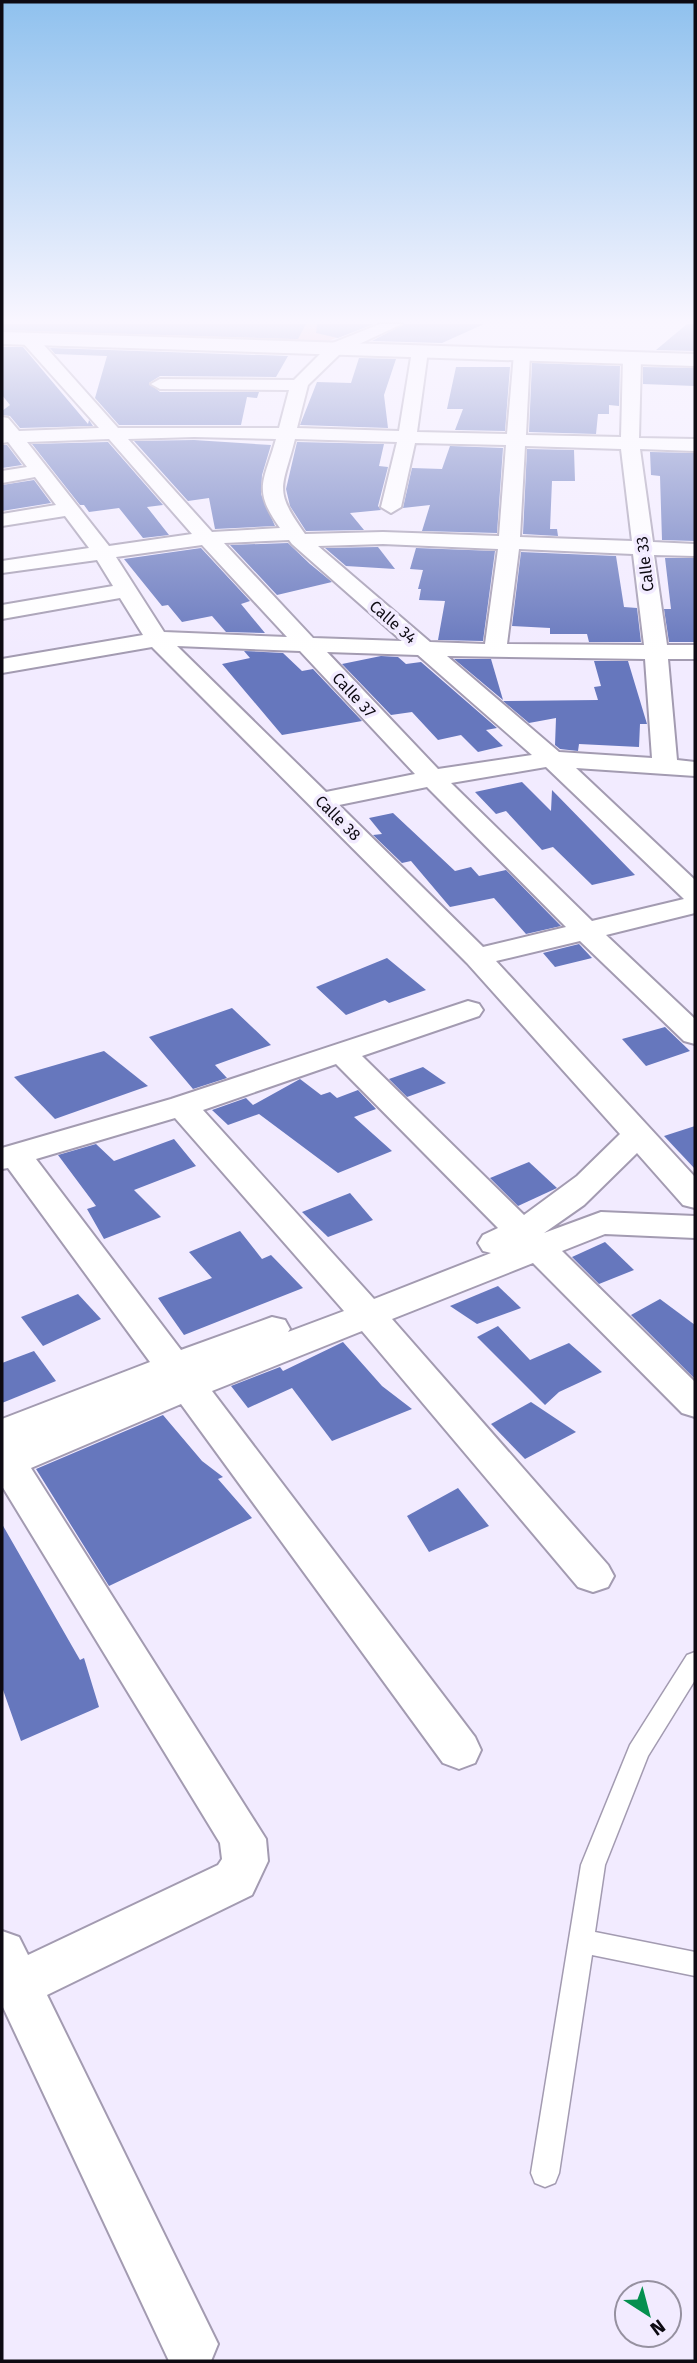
<svg xmlns="http://www.w3.org/2000/svg" width="697" height="2363" font-family="'Fira Sans',sans-serif">
  <rect width="100%" height="100%" fill="#f2ebff"/>
  <path fill="#e8b1c0" d="M2,324H367L324,343L2,335Z"/>
  <g fill="#6677bd">
    <path d="M2,324H306L298,339L2,330Z"/>
    <path d="M317,324H374L338,338L316,333Z"/>
    <path d="M404,324H484L442,343L372,341Z"/>
    <path d="M687,324H695V351L656,350Z"/>
    <path d="M2,347H23L88,424L89,420L93,426L20,428L10,416L2,415V411L10,405L2,395Z"/>
    <path d="M50,348L288,356L276,377L160,376L149,383L160,392H259L257,398L247,397L241,425H119L95,398L107,356L55,354Z"/>
    <path d="M359,358L396,359L384,395L388,428L300,425L317,382L351,383Z"/>
    <path d="M532,363L620,366L619,406L609,405V414H598L596,434L529,432Z"/>
    <path d="M456,367H510L505,431L455,430L463,409H447Z"/>
    <path d="M643,367L695,368V386L643,384Z"/>
    <path d="M194,440L271,445L262,475L261,494L275,526L215,529L209,498L188,501L134,441Z"/>
    <path d="M108,442L163,505L147,507L169,535L143,538L119,508L89,512L84,505H80L32,444Z"/>
    <path d="M297,442L384,444L379,466L388,467L378,506L381,510L350,513L364,530L306,531L290,506L286,489Z"/>
    <path d="M2,445H7L22,465L2,468Z"/>
    <path d="M450,446L503,448L497,533L422,531L430,505L403,508L412,468L442,469Z"/>
    <path d="M527,449L574,450L575,481H552L550,529H557L558,536L523,534Z"/>
    <path d="M650,452L695,453V541L662,540L660,476L651,475Z"/>
    <path d="M34,480L51,503L2,511V485Z"/>
    <path d="M288,543L310,564L332,582L277,595L230,545Z"/>
    <path d="M378,547L395,569L346,566L325,548Z"/>
    <path d="M201,548L250,601L241,604L265,633L226,632L212,616L182,622L168,605L162,606L124,559Z"/>
    <path d="M416,548L495,551L483,641L438,640L445,601L419,600L421,589H418L423,570L410,569Z"/>
    <path d="M521,552L616,556L624,607L637,608L641,642H589L587,634H550V628L512,626Z"/>
    <path d="M665,558H695V642H669L664,609H671Z"/>
    <path d="M244,651L283,653L302,671L313,669L362,721L282,735L222,664L250,658Z"/>
    <path d="M381,656L398,657L406,664L421,662L497,728L486,730L503,746L478,752L461,735L438,740L412,712L391,715L342,664Z"/>
    <path d="M454,659H491L503,700Z"/>
    <path d="M594,661H628L647,724H640L639,747L579,744L578,751L560,749L555,745L556,718L529,723L503,701L598,700L594,687L601,686Z"/>
    <path d="M522,782L551,811L552,790L635,875L592,885L553,847L542,850L506,811L496,814L475,792Z"/>
    <path d="M393,813L455,871L471,867L479,876L506,870L561,926L526,934L494,898L450,907L411,861L402,863L373,835L382,834L369,818Z"/>
    <path d="M579,944L592,958L555,967L543,953Z"/>
    <path d="M387,958L426,990L389,1003L385,1000L346,1015L316,987Z"/>
    <path d="M232,1008L271,1045L215,1065L227,1078L193,1089L149,1037Z"/>
    <path d="M665,1027L690,1051L646,1066L622,1039Z"/>
    <path d="M104,1051L148,1086L55,1119L14,1077Z"/>
    <path d="M423,1067L446,1083L407,1097L389,1079Z"/>
    <path d="M300,1079L321,1095L330,1092L337,1098L358,1090L376,1109L354,1117L392,1151L338,1173L259,1114L228,1125L212,1110L246,1098L253,1105Z"/>
    <path d="M695,1126V1169L664,1136Z"/>
    <path d="M174,1139L196,1166L134,1190L161,1217L104,1239L87,1209L96,1206L58,1155L96,1144L114,1161Z"/>
    <path d="M529,1162L557,1188L518,1206L490,1178Z"/>
    <path d="M350,1193L373,1220L328,1237L302,1212Z"/>
    <path d="M240,1231L262,1259L271,1255L303,1288L184,1335L158,1298L212,1278L189,1252Z"/>
    <path d="M605,1242L634,1270L599,1284L572,1257Z"/>
    <path d="M498,1286L521,1308L477,1324L450,1306Z"/>
    <path d="M78,1294L101,1319L43,1346L21,1317Z"/>
    <path d="M660,1299L695,1325V1379L631,1315Z"/>
    <path d="M498,1326L530,1360L569,1343L602,1372L559,1392L545,1405L477,1337Z"/>
    <path d="M343,1342L382,1386L412,1409L332,1441L292,1388L248,1408L231,1386L280,1367L283,1371Z"/>
    <path d="M34,1351L56,1381L2,1403V1363Z"/>
    <path d="M531,1402L576,1432L525,1459L491,1424Z"/>
    <path d="M163,1415L202,1461L223,1477L218,1479L252,1518L109,1586L36,1469Z"/>
    <path d="M458,1488L489,1526L429,1552L407,1516Z"/>
    <path d="M2,1524L80,1660L84,1658L99,1707L21,1741L2,1687Z"/>
  </g>
  <g fill="none" stroke-linecap="round" stroke-linejoin="round">
    <defs>
      <path id="service" d="M695,1652V1680L648,1756L605,1865L595,1932L695,1952V1976L592,1955L559,2173L555,2183L545,2187L535,2183L531,2173L581,1865L630,1745L687,1655Z"/>
      <path id="minor" d="M380,324H402L342,352L308,385L297,428L399,431L412,351L420,346L428,351L417,432L507,434L514,354L522,349L530,354L526,435L621,437L623,359L632,354L641,359L639,438L695,439V451L640,449L653,542L695,544V556L654,555L667,645H695V659H668L677,760L695,762V776L576,768L695,880V913L606,935L695,1019V1044L684,1041L580,941L496,961L695,1177V1208L683,1205L637,1153L584,1205L544,1233L601,1212L695,1216V1238L605,1234L562,1251L695,1382V1417L682,1413L533,1263L392,1319L608,1565L614,1576L608,1587L593,1592L578,1587L362,1331L212,1391L475,1737L481,1750L475,1763L459,1769L443,1763L181,1404L31,1468L266,1839L268,1861L252,1895L47,1995L218,2344L211,2361H169L2,2005V1931L19,1937L28,1955L218,1865L222,1859L220,1843L2,1486V1419L150,1362L8,1168L2,1169V1148L171,1099L468,1001L479,1004L483,1010L479,1016L362,1056L524,1215L577,1176L620,1134L467,963L152,647L2,673V659L143,635L120,598L2,619V605L113,586L97,560L2,573V561L89,548L65,516L2,526V514L56,505L35,477L2,483V471L27,467L8,442L2,443V417L8,418L19,431L99,428L23,343L21,339L29,334L35,335L118,428H279L289,390L160,389L151,384L160,379L294,380L330,344ZM194,437L276,439C264,482 252,489 280,528L212,532L128,439ZM109,439L192,534L109,546L27,442ZM295,439L397,442L381,507L391,513L401,507L415,443L506,445L499,536L383,532L305,534C273,489 282,490 295,439ZM525,446L621,449L632,541L520,537ZM289,540L292,544L402,641L313,638L224,543ZM383,544L498,549L485,644L430,642L318,546ZM202,545L287,637L164,632L116,557ZM519,549L633,554L644,645L507,644ZM177,646L300,651L415,774L326,792ZM327,652L418,655L532,755L438,769ZM447,656L645,659L652,758L559,752ZM546,767L684,899L592,921L451,783ZM427,787L566,927L483,947L339,805ZM336,1064L498,1228L483,1235L478,1243L483,1251L491,1253L374,1299L203,1110ZM175,1118L344,1311L288,1332L290,1329L285,1320L272,1317L181,1350L36,1159Z"/>
      <path id="tertiary" d="M2,332L695,354V366L2,344Z"/>
    </defs>
    <use href="#service" stroke="#a39bb1" stroke-width="3"/>
    <use href="#minor" stroke="#a39bb1" stroke-width="4"/>
    <use href="#tertiary" stroke="#a39bb1" stroke-width="4"/>
    <use href="#service" fill="#fff" fill-rule="evenodd"/>
    <use href="#minor" fill="#fff" fill-rule="evenodd"/>
    <use href="#tertiary" fill="#fff" fill-rule="evenodd"/>
  </g>
  <linearGradient id="sky" x2="0" y2="1"><stop stop-color="#8fc1ee"/><stop offset="0.49" stop-color="#f9f6ff"/><stop offset="1" stop-color="#f9f6ff" stop-opacity="0"/></linearGradient>
  <rect width="697" height="655" fill="url(#sky)"/>
  <g text-anchor="middle" dominant-baseline="central" stroke-width="7" stroke-linejoin="round" paint-order="stroke">
    <g font-size="16" fill="#0d0a12" stroke="#f2ebff">
      <text transform="translate(645 564) rotate(-97)">Calle 33</text>
      <text transform="translate(393 622) rotate(41)">Calle 34</text>
      <text transform="translate(354 695) rotate(47)">Calle 37</text>
      <text transform="translate(338 818) rotate(45)">Calle 38</text>
    </g>
  </g>
  <rect width="697" height="2363" fill="none" stroke="#0d0a12" stroke-width="7"/>
  <g transform="translate(648 2314) rotate(144)"><circle r="33" fill="#f2ebff" stroke="#9691a0" stroke-width="2"/>
  <path d="M0-5L12 26L0 18L-12 26Z" fill="#05904f"/>
  <text y="-10" font-size="19" font-weight="bold" text-anchor="middle" fill="#0d0a12">N</text>
  </g>
</svg>
